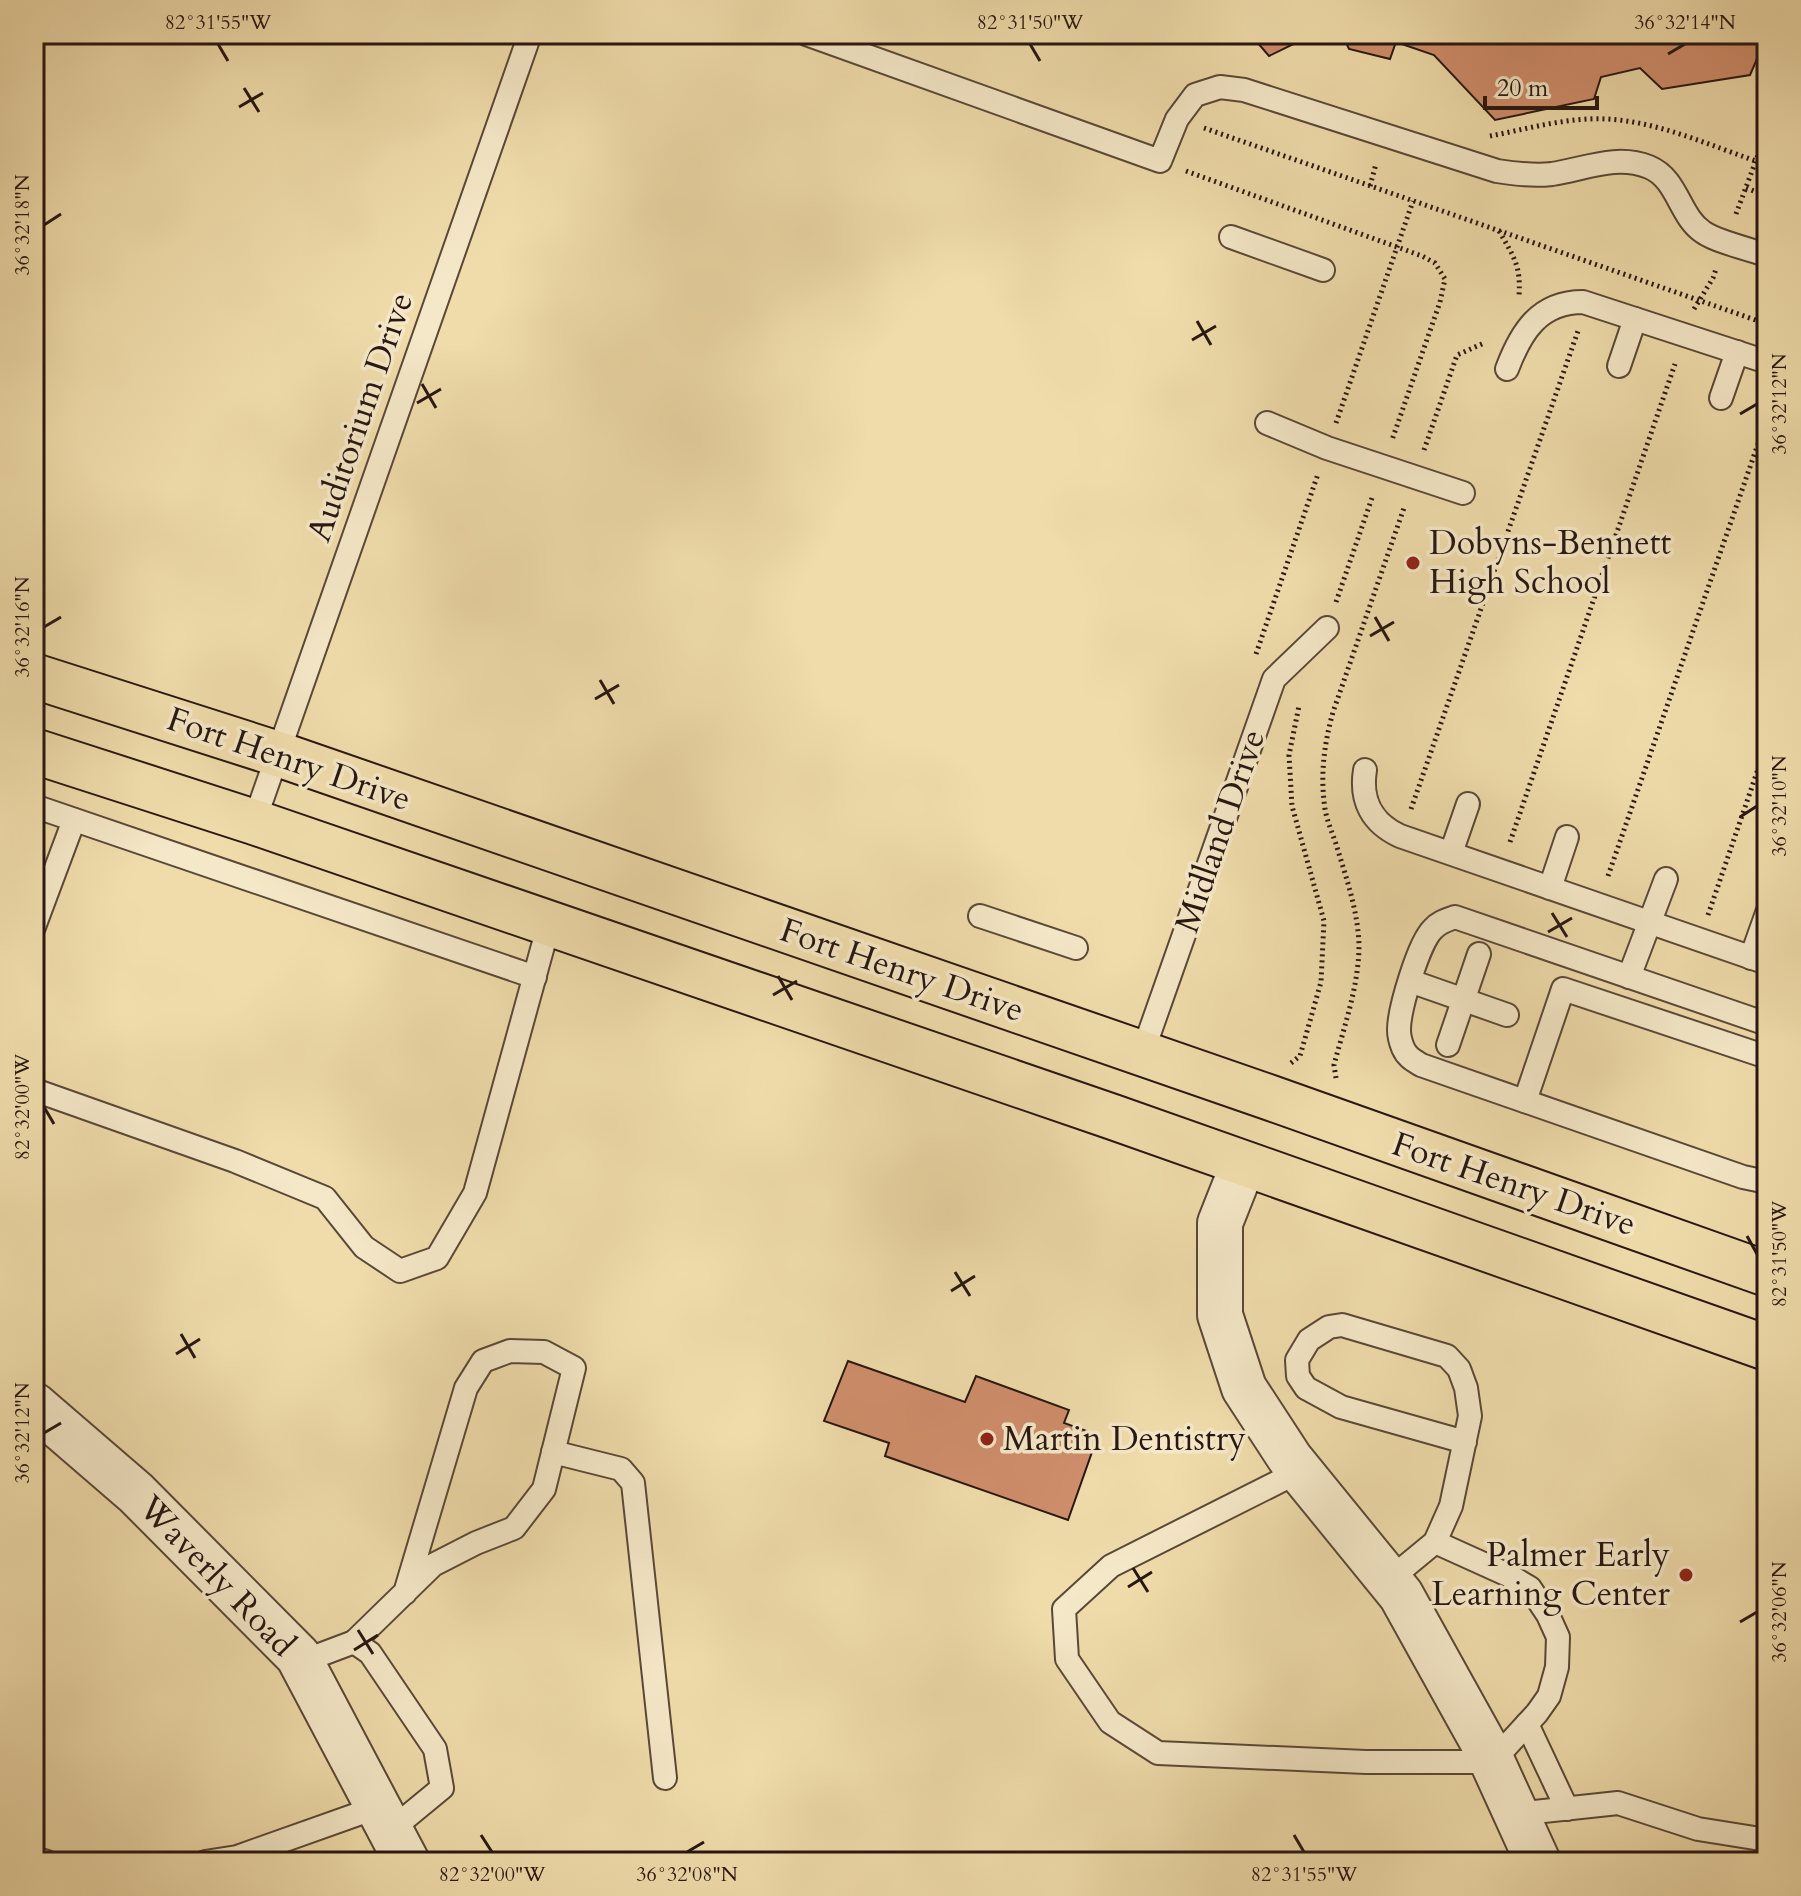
<svg xmlns="http://www.w3.org/2000/svg" width="1801" height="1896" font-family="Cardo,serif">
  <rect width="100%" height="100%" fill="#f0dcab"/>
  <filter id="stains"><feTurbulence type="fractalNoise" baseFrequency=".0025" numOctaves="4"/><feColorMatrix values="0 0 0 0 .2 0 0 0 0 .09 0 0 0 0 .02 0 0 0 .5 -.17"/></filter>
  <radialGradient id="worn" r=".72"><stop offset=".6" stop-color="#630" stop-opacity="0"/><stop offset="1" stop-color="#630" stop-opacity=".3"/></radialGradient>
  <g fill="#d08e6c" stroke="#271711" stroke-width="2">
    <path d="M1250,34H1314L1269,56Z"/>
    <path d="M1342,34H1767V36L1750,75L1662,89L1640,68L1601,77L1594,99L1495,120L1434,55L1396,42L1390,59L1349,49Z"/>
    <path d="M848,1361L965,1402L976,1376L1069,1410L1064,1423L1098,1435L1068,1520L885,1456L889,1443L824,1421Z"/>
  </g>
  <g fill="none" stroke-linecap="round" stroke-linejoin="round">
    <defs>
      <g id="lane">
        <path d="M806,34L1160,161L1177,119L1195,95L1220,87L1244,90L1497,171C1517,174 1533,176 1552,174C1585,169 1616,154 1649,167C1678,179 1679,216 1703,232C1715,241 1751,250 1767,255"/>
        <path d="M1231,237L1323,270"/>
        <path d="M1619,366L1635,319"/>
        <path d="M1507,369C1521,332 1539,302 1583,302L1767,362"/>
        <path d="M1721,398L1737,352"/>
        <path d="M1267,423L1327,448L1463,493"/>
        <path d="M1365,770C1360,801 1372,823 1400,836L1767,963"/>
        <path d="M34,806L535,977"/>
        <path d="M254,822L530,34"/>
        <path d="M1451,853L1468,804"/>
        <path d="M1550,888L1567,837"/>
        <path d="M980,916L1076,948"/>
        <path d="M34,927L74,820"/>
        <path d="M1751,958L1767,913"/>
        <path d="M1629,977L1666,879"/>
        <path d="M1410,981L1507,1015"/>
        <path d="M1767,1024L1455,917C1447,920 1439,922 1433,929C1419,942 1399,1009 1399,1030C1399,1035 1401,1043 1403,1048C1407,1057 1413,1060 1421,1065L1743,1177L1767,1182"/>
        <path d="M1448,1045L1479,954"/>
        <path d="M1142,1054L1274,679L1327,628"/>
        <path d="M34,1088L40,1092L235,1161L325,1198L364,1247L400,1271L437,1258L475,1193L549,924"/>
        <path d="M1525,1101L1563,989L1767,1057"/>
        <path d="M553,1452L621,1469L633,1483L665,1778"/>
        <path d="M1300,1471L1111,1566L1064,1609L1067,1659L1110,1722L1158,1753L1366,1762H1492L1537,1713L1549,1696L1557,1667L1558,1637L1548,1615L1530,1588L1508,1575L1435,1542"/>
        <path d="M1389,1580L1435,1542L1451,1506L1470,1416L1466,1388L1459,1369L1447,1356L1342,1325L1329,1327L1309,1340L1297,1360L1298,1376L1306,1388L1341,1407L1465,1442"/>
        <path d="M354,1642L433,1565L476,1543L514,1528L544,1489L574,1368L544,1352L510,1351L483,1361L466,1388L405,1593"/>
        <path d="M301,1662L354,1642L370,1653L435,1749L442,1788L391,1830"/>
        <path d="M1527,1724L1567,1809"/>
        <path d="M1516,1814L1618,1803L1698,1829L1767,1840"/>
        <path d="M34,1858L47,1862"/>
        <path d="M205,1862L237,1857L378,1807"/>
      </g>
      <g id="street">
        <path d="M1243,1165L1220,1223V1315L1244,1388L1291,1460L1401,1595L1486,1748L1538,1862"/>
        <path d="M34,1405L136,1493L298,1656L407,1862"/>
      </g>
      <g id="primary">
        <path d="M34,676L278,754L1271,1098L1767,1274"/>
        <path d="M34,751L254,822L1113,1117L1767,1348"/>
      </g>
    </defs>
    <use href="#lane" stroke="#594838" stroke-width="26"/>
    <use href="#street" stroke="#594838" stroke-width="48"/>
    <use href="#primary" stroke="#271711" stroke-width="48"/>
    <g stroke="#271711" stroke-width="5" stroke-dasharray="2 4" stroke-linecap="butt">
      <path d="M1204,128L1767,324"/>
      <path d="M1490,136C1527,129 1568,117 1606,119C1656,121 1709,145 1756,161"/>
      <path d="M1186,171L1422,256L1435,263L1445,279L1440,302L1392,440"/>
      <path d="M1370,186L1376,164"/>
      <path d="M1746,188L1767,196"/>
      <path d="M1736,214L1767,131"/>
      <path d="M1499,231C1514,257 1521,266 1519,296"/>
      <path d="M1694,309L1713,278L1716,269"/>
      <path d="M1336,423L1413,201"/>
      <path d="M1424,450L1457,355L1484,343"/>
      <path d="M1336,602L1373,495"/>
      <path d="M1256,654L1318,474"/>
      <path d="M1411,809L1578,331"/>
      <path d="M1510,842L1675,364"/>
      <path d="M1608,876L1767,418"/>
      <path d="M1708,915L1767,743"/>
      <path d="M1291,1063L1300,1056L1321,982L1324,921L1292,806L1289,755L1299,706"/>
      <path d="M1336,1078L1334,1065C1344,1027 1359,985 1359,945C1358,911 1346,877 1336,844C1332,832 1327,821 1325,809C1320,774 1324,745 1333,712L1405,505"/>
    </g>
    <use href="#lane" stroke="#f5e8c8" stroke-width="22"/>
    <use href="#street" stroke="#f5e8c8" stroke-width="44"/>
    <use href="#primary" stroke="#f0dcab" stroke-width="44"/>
  </g>
  <path fill="none" stroke="#271711" stroke-width="3" d="M218,44L228,61M1030,44L1040,61M1668,54L1685,44M244,88L259,112M239,107L263,93M44,225L61,214M1197,321L1211,345M1192,340L1216,326M422,384L436,408M417,403L441,389M1740,414L1757,404M1375,617L1389,641M44,627L61,617M1370,636L1394,622M600,680L614,704M595,699L619,685M1740,817L1757,806M1552,913L1567,937M1548,932L1572,918M778,976L792,1000M773,995L797,981M44,1107L54,1124M1747,1236L1757,1254M955,1272L970,1296M951,1291L975,1276M181,1334L195,1358M176,1354L200,1339M44,1433L61,1423M1133,1568L1148,1592M1128,1587L1152,1572M1740,1622L1757,1612M358,1630L373,1654M354,1650L378,1635M481,1835L492,1852M1294,1835L1304,1852M687,1852L704,1842"/>
  <g fill="#8f2418" stroke="#f5e8c8" stroke-width="3">
    <circle cx="1413" cy="563" r="8"/>
    <circle cx="987" cy="1439" r="8"/>
    <circle cx="1686" cy="1575" r="8"/>
  </g>
  <g text-anchor="middle" dominant-baseline="central" stroke-width="7" stroke-linejoin="round" paint-order="stroke">
    <g font-size="34" fill="#271711" stroke="#f5e8c8">
      <text transform="translate(360 417) rotate(-71)">Auditorium Drive</text>
      <text transform="translate(289 759) rotate(19)">Fort Henry Drive</text>
      <text transform="translate(1220 831) rotate(-71)">Midland Drive</text>
      <text transform="translate(902 970) rotate(19)">Fort Henry Drive</text>
      <text transform="translate(1514 1184) rotate(19)">Fort Henry Drive</text>
      <text transform="translate(217 1576) rotate(46)">Waverly Road</text>
    </g>
    <g font-size="34" fill="#271711" stroke="#f5e8c8" text-anchor="start">
      <text x="1429" y="543">Dobyns-Bennett<tspan x="1429" dy="39">High School</tspan></text>
      <text x="1003" y="1439">Martin Dentistry</text>
      <text x="1670" y="1555" text-anchor="end">Palmer Early<tspan x="1670" dy="39">Learning Center</tspan></text>
    </g>
  </g>
  <rect width="1801" height="1896" fill="none" stroke="#f0dcab" stroke-width="88"/>
  <path d="M1485 96v12h112v-12" fill="none" stroke="#271711" stroke-width="4"/>
  <text x="1497" y="96" font-size="24" fill="#271711" stroke="#f5e8c8" stroke-width="6" paint-order="stroke">20 m</text>
  <rect x="44" y="44" width="1713" height="1808" fill="none" stroke="#271711" stroke-width="3"/>
  <g font-size="20" text-anchor="middle" fill="#271711">
    <text x="218" y="29">82°31'55"W</text>
    <text x="1030" y="29">82°31'50"W</text>
    <text x="1685" y="29">36°32'14"N</text>
    <text transform="translate(22 225) rotate(-90)" y="7">36°32'18"N</text>
    <text transform="translate(1779 404) rotate(-90)" y="7">36°32'12"N</text>
    <text transform="translate(22 627) rotate(-90)" y="7">36°32'16"N</text>
    <text transform="translate(1779 806) rotate(-90)" y="7">36°32'10"N</text>
    <text transform="translate(22 1107) rotate(-90)" y="7">82°32'00"W</text>
    <text transform="translate(1779 1254) rotate(-90)" y="7">82°31'50"W</text>
    <text transform="translate(22 1433) rotate(-90)" y="7">36°32'12"N</text>
    <text transform="translate(1779 1612) rotate(-90)" y="7">36°32'06"N</text>
    <text x="492" y="1881">82°32'00"W</text>
    <text x="687" y="1881">36°32'08"N</text>
    <text x="1304" y="1881">82°31'55"W</text>
  </g>
  <rect width="100%" height="100%" filter="url(#stains)"/>
  <rect width="100%" height="100%" fill="url(#worn)"/>
</svg>
